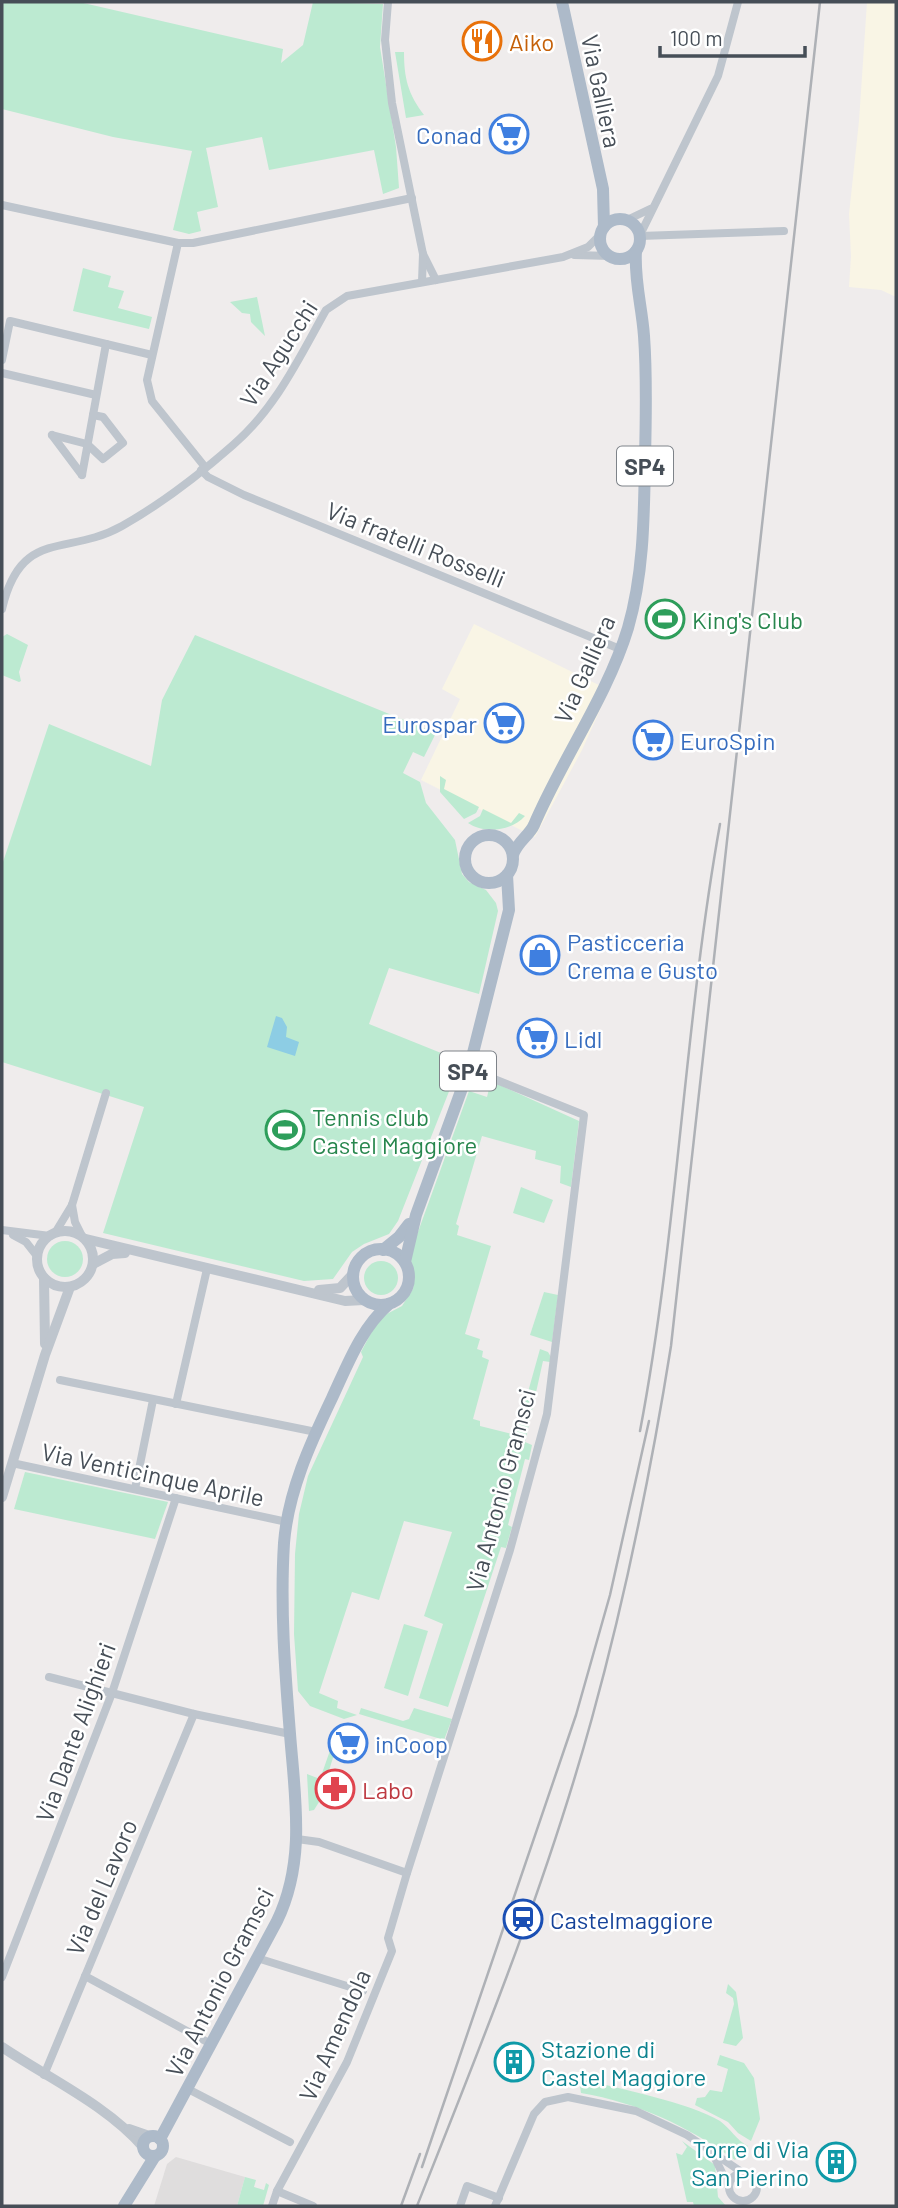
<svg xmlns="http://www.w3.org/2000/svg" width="898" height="2208" font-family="Barlow,sans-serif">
  <rect width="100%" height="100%" fill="#efecec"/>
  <g fill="#f9f5e5">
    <path d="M867,2H896V297L881,290L849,287L851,256L849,214L859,121Z"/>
    <path d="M474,624L609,690L582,750L535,837L421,780L460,699L442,689Z"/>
  </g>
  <path fill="#dfdddd" d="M176,2157L245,2177L237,2206H154L167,2164Z"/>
  <g fill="#bcead1">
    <path d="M2,2H79L283,49L281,63L303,45L313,2L383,4L380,47L396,147L399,188L383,194L374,150L269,170L262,137L206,148L218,207L197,212L201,231L189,234L173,230L192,151L113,137L2,109Z"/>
    <path d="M395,52H404C404,78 408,94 424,115L406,118Z"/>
    <path d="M83,268L111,276L108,287L124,291L118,308L152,317L149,329L73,311Z"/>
    <path d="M257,297L265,336L251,322L250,314L242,313L230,302Z"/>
    <path d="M7,634L28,645L19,672L21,681L19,682L2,675V637Z"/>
    <path d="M195,635L436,733L424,757L413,752L403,773L420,782L426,803L455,840L462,874L469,882L486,890L496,903L498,911L479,994L389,968L369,1024L461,1061L398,1221L389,1234L364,1244L352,1252L333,1279L304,1281L103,1233L144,1107L2,1062V865L49,724L151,766L162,700Z"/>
    <path d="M440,776L446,780L444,789L479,807L476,813L464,819L440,792Z"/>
    <path d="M483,809L511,823L519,813L525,816C512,831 484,834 468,823L480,816Z"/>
    <path d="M491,1081L579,1121L571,1187L560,1183L561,1166L535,1159L536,1151L482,1136L456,1224L459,1226L457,1235L491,1246L465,1334L480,1339L477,1349L483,1351L482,1357L489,1360L473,1419L480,1421V1426L516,1435L540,1349L548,1352L551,1357L550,1362L543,1361L525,1442L532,1445L529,1460L525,1459L508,1525L512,1527L506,1548L501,1547L448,1707L419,1698L443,1624L424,1616L452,1532L404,1521L379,1600L352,1592L319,1693L338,1701L337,1708L357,1715L344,1719L310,1706L298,1691L294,1634L295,1554L299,1514L308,1476L363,1357L361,1352L379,1318L402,1306L413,1289L414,1278L410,1254L469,1091L487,1097Z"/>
    <path d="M521,1187L553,1200L544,1223L513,1213Z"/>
    <circle cx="65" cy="1259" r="18"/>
    <circle cx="381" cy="1278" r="17"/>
    <path d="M544,1292L558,1295L552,1342L530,1335Z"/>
    <path d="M25,1472L168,1502L155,1539L14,1509Z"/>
    <path d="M404,1624L428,1631L408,1696L384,1688Z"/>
    <path d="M361,1708L403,1721L409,1719L414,1708L452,1719L444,1740L359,1714Z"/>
    <path d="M333,1742H338L319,1802L314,1810L309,1811L307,1774L320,1779Z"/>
    <path d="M728,1984L736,1992L743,2038L736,2046L723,2043L734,2004L733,1998L726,1993Z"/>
    <path d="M720,2055L744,2063L754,2078L760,2119L751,2141L738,2133L728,2122L695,2105L697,2098L705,2097L710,2090L722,2092L728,2069L717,2065Z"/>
    <path d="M579,2078C615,2088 691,2103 720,2121C731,2129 736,2140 748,2146L735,2160C687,2126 639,2103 581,2093Z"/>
    <path d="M682,2141L715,2165L718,2197L726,2206H694L693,2202H687L676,2153L682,2155L687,2147Z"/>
    <path d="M245,2177L256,2180L254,2187L264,2190L266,2183L269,2185L263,2206H237Z"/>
  </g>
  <path fill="#8dcde4" d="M276,1016L282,1018L287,1027L286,1037L299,1042L295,1056L267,1047Z"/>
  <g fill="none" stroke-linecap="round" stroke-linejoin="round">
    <g stroke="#bec5cd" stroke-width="8">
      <path d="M388,2L385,40L392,103L423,254L436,280"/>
      <path d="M2,205L178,243H193L412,198"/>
      <path d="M627,220L650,209"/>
      <path d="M640,235L718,76L738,2"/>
      <path d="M640,236L784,231"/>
      <path d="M178,243L147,380L152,401L205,467"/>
      <path d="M574,255L611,256"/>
      <path d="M422,282L423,254"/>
      <path d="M2,360L10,321L152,355"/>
      <path d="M2,373L96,395"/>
      <path d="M52,435L87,444L103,459L123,443L103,417L93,415"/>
      <path d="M52,435L82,475"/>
      <path d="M201,470L208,477L244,495L620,649"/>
      <path d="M82,475L106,344"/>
      <path d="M2,609C21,527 67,557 122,526C161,504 200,474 233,445C276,408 299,358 326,310L347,296L563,257L588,247L601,234"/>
      <path d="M72,1205L75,1222L82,1236"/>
      <path d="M2,1230L50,1236"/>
      <path d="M55,1233L72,1205L106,1093"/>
      <path d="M13,1235L26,1242L37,1256"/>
      <path d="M60,1380L316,1432"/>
      <path d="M176,1404L207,1269"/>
      <path d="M12,1463L287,1522"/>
      <path d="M135,1489L153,1400"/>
      <path d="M49,1677L194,1714L290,1734"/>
      <path d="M297,1839L319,1842L407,1873L510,1550L547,1414L584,1115L469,1069"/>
      <path d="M257,1958L363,1991"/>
      <path d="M85,1976L211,2044"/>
      <path d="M2,1977L112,1693L176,1498"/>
      <path d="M44,2075L194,1714"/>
      <path d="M188,2089L290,2142"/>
      <path d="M713,2154L729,2187"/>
      <circle cx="743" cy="2187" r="14"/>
      <path d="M277,2191L313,2206"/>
      <path d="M272,2206L277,2191L347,2062L392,1951L388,1938L407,1873"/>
      <path d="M460,2206L467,2186L499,2198"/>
      <path d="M495,2206L534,2114L545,2102L568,2097L636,2111L687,2135L743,2173"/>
    </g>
    <g stroke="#bec5cd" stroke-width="10">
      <circle cx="65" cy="1259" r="28"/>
      <path d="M86,1239L345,1301L364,1300"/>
      <path d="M93,1264L112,1254L125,1253"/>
      <path d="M44,1278L45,1344"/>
      <path d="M319,1290L340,1288L353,1274"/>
      <path d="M2,1497L45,1355L70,1287"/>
      <path d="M2,2047C48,2078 107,2105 144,2148"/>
      <path d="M129,2129L152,2137"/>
    </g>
    <g stroke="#adbac9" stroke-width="12">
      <path d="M562,2L603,189L604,227"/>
      <circle cx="620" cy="239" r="20"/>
      <circle cx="489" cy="859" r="24"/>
      <path d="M513,855C517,842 529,836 534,825C562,759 607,697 628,628C644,573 644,515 645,458C646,418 647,376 644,336C642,307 634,280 636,251"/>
      <circle cx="381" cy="1277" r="28"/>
      <path d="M383,1250L399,1237L409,1224"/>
      <path d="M405,1262L416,1215L469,1069L509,910L507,875"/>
      <circle cx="153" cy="2146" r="10"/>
      <path d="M160,2139L277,1921C306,1861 295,1798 290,1734C285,1671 280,1607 284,1543C288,1492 310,1444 332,1398C347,1366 361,1328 389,1304"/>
      <path d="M124,2206L155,2156"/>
    </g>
    <g stroke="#aeb1b6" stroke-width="2.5">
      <path d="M640,1431C678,1231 684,1025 720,824"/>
      <path d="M422,2167L576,1715L610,1595L649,1421"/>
      <path d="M401,2206L420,2154"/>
      <path d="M417,2206C481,2045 546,1885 592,1718C626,1595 651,1471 671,1346L820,2"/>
    </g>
  </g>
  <defs>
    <symbol id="restaurant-ring" viewBox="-11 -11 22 22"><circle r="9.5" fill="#fff" stroke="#e8710a" stroke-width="1.5"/><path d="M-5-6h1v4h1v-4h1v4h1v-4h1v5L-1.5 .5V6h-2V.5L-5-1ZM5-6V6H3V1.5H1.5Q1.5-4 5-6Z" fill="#e8710a"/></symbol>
    <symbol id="supermarket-ring" viewBox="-11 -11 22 22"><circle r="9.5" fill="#fff" stroke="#3f7fe0" stroke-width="1.5"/><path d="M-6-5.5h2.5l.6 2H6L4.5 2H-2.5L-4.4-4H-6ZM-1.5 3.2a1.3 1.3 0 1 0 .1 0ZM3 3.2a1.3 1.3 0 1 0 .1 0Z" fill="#3f7fe0"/></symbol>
    <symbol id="stadium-ring" viewBox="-11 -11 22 22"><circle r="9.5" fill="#fff" stroke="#2e9e5b" stroke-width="1.5"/><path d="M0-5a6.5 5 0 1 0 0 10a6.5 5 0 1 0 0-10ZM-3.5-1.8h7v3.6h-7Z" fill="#2e9e5b"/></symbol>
    <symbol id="shop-ring" viewBox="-11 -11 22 22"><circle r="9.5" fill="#fff" stroke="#3f7fe0" stroke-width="1.5"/><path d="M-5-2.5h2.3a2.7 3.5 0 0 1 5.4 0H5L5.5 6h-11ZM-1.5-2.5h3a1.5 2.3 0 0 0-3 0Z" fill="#3f7fe0"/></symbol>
    <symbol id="pharmacy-ring" viewBox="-11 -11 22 22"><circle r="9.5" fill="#fff" stroke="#e0444e" stroke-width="1.5"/><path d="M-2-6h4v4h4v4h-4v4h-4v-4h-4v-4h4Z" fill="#e0444e"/></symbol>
    <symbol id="station-ring" viewBox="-11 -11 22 22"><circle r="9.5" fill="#fff" stroke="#1a4fb4" stroke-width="1.5"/><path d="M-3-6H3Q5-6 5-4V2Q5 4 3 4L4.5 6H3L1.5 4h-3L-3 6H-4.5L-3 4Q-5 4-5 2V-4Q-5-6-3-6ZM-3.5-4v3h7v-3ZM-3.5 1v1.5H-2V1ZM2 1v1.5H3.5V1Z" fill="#1a4fb4"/></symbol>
    <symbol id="building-ring" viewBox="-11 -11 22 22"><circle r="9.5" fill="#fff" stroke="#0f9aa8" stroke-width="1.5"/><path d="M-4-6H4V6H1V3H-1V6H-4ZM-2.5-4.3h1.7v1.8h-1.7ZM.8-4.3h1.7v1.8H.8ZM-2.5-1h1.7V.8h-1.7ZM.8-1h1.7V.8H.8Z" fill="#0f9aa8"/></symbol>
  </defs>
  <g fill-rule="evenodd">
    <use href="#restaurant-ring" x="460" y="19" width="44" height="44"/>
    <use href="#supermarket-ring" x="487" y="112" width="44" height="44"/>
    <use href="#stadium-ring" x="643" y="597" width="44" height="44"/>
    <use href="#supermarket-ring" x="482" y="701" width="44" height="44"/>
    <use href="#supermarket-ring" x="631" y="718" width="44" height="44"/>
    <use href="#shop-ring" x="518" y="933" width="44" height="44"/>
    <use href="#supermarket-ring" x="515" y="1016" width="44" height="44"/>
    <use href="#stadium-ring" x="263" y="1108" width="44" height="44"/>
    <use href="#supermarket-ring" x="326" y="1721" width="44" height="44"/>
    <use href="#pharmacy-ring" x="313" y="1767" width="44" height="44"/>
    <use href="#station-ring" x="501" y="1897" width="44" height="44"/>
    <use href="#building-ring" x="492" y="2040" width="44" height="44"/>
    <use href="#building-ring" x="814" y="2140" width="44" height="44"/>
  </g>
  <g text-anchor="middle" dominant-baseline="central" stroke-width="5" stroke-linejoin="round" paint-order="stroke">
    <g fill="#fff" stroke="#7e8389" stroke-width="2">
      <rect x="617" y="446.5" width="56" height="39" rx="5"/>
      <rect x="440" y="1051.5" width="56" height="39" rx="5"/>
    </g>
    <g font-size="23" font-weight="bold" fill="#464e57">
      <text x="645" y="466">SP4</text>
      <text x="468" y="1071">SP4</text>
    </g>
    <g font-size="24" fill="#c56008" stroke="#fff" text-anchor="start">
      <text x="509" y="41">Aiko</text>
    </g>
    <g font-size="24" fill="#464e57" stroke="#fff">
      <text transform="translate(602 91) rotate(78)">Via Galliera</text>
      <text transform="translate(278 353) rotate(-57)">Via Agucchi</text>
      <text transform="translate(416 544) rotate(22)">Via fratelli Rosselli</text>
      <text transform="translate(584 669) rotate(-66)">Via Galliera</text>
      <text transform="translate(153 1474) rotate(12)">Via Venticinque Aprile</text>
      <text transform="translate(500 1490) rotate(-75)">Via Antonio Gramsci</text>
      <text transform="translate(75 1732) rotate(-70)">Via Dante Alighieri</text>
      <text transform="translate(101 1887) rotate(-67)">Via del Lavoro</text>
      <text transform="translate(219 1982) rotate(-63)">Via Antonio Gramsci</text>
      <text transform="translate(334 2035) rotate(-66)">Via Amendola</text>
    </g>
    <g font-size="24" fill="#366cbe" stroke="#fff" text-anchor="start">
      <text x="482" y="134" text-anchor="end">Conad</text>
      <text x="477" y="723" text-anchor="end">Eurospar</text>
      <text x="680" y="740">EuroSpin</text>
      <text x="567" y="941">Pasticceria<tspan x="567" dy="28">Crema e Gusto</tspan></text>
      <text x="564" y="1038">Lidl</text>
      <text x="375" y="1743">inCoop</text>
    </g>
    <g font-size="24" fill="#27864d" stroke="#fff" text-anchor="start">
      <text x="692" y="619">King's Club</text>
      <text x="312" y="1116">Tennis club<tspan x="312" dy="28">Castel Maggiore</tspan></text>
    </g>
    <g font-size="24" fill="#be3a42" stroke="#fff" text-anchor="start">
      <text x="362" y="1789">Labo</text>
    </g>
    <g font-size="24" fill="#164399" stroke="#fff" text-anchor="start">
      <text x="550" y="1919">Castelmaggiore</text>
    </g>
    <g font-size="24" fill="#0d838f" stroke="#fff" text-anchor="start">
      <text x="541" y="2048">Stazione di<tspan x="541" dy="28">Castel Maggiore</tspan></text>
      <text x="809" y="2148" text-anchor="end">Torre di Via<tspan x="809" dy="28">San Pierino</tspan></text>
    </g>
  </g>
  <rect width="898" height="2208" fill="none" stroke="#464e57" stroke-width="7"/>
  <path d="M660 46v10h145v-10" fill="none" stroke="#464e57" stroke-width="3.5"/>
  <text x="670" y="46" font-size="21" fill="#464e57" stroke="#ffffff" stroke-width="5" paint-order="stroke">100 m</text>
</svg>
